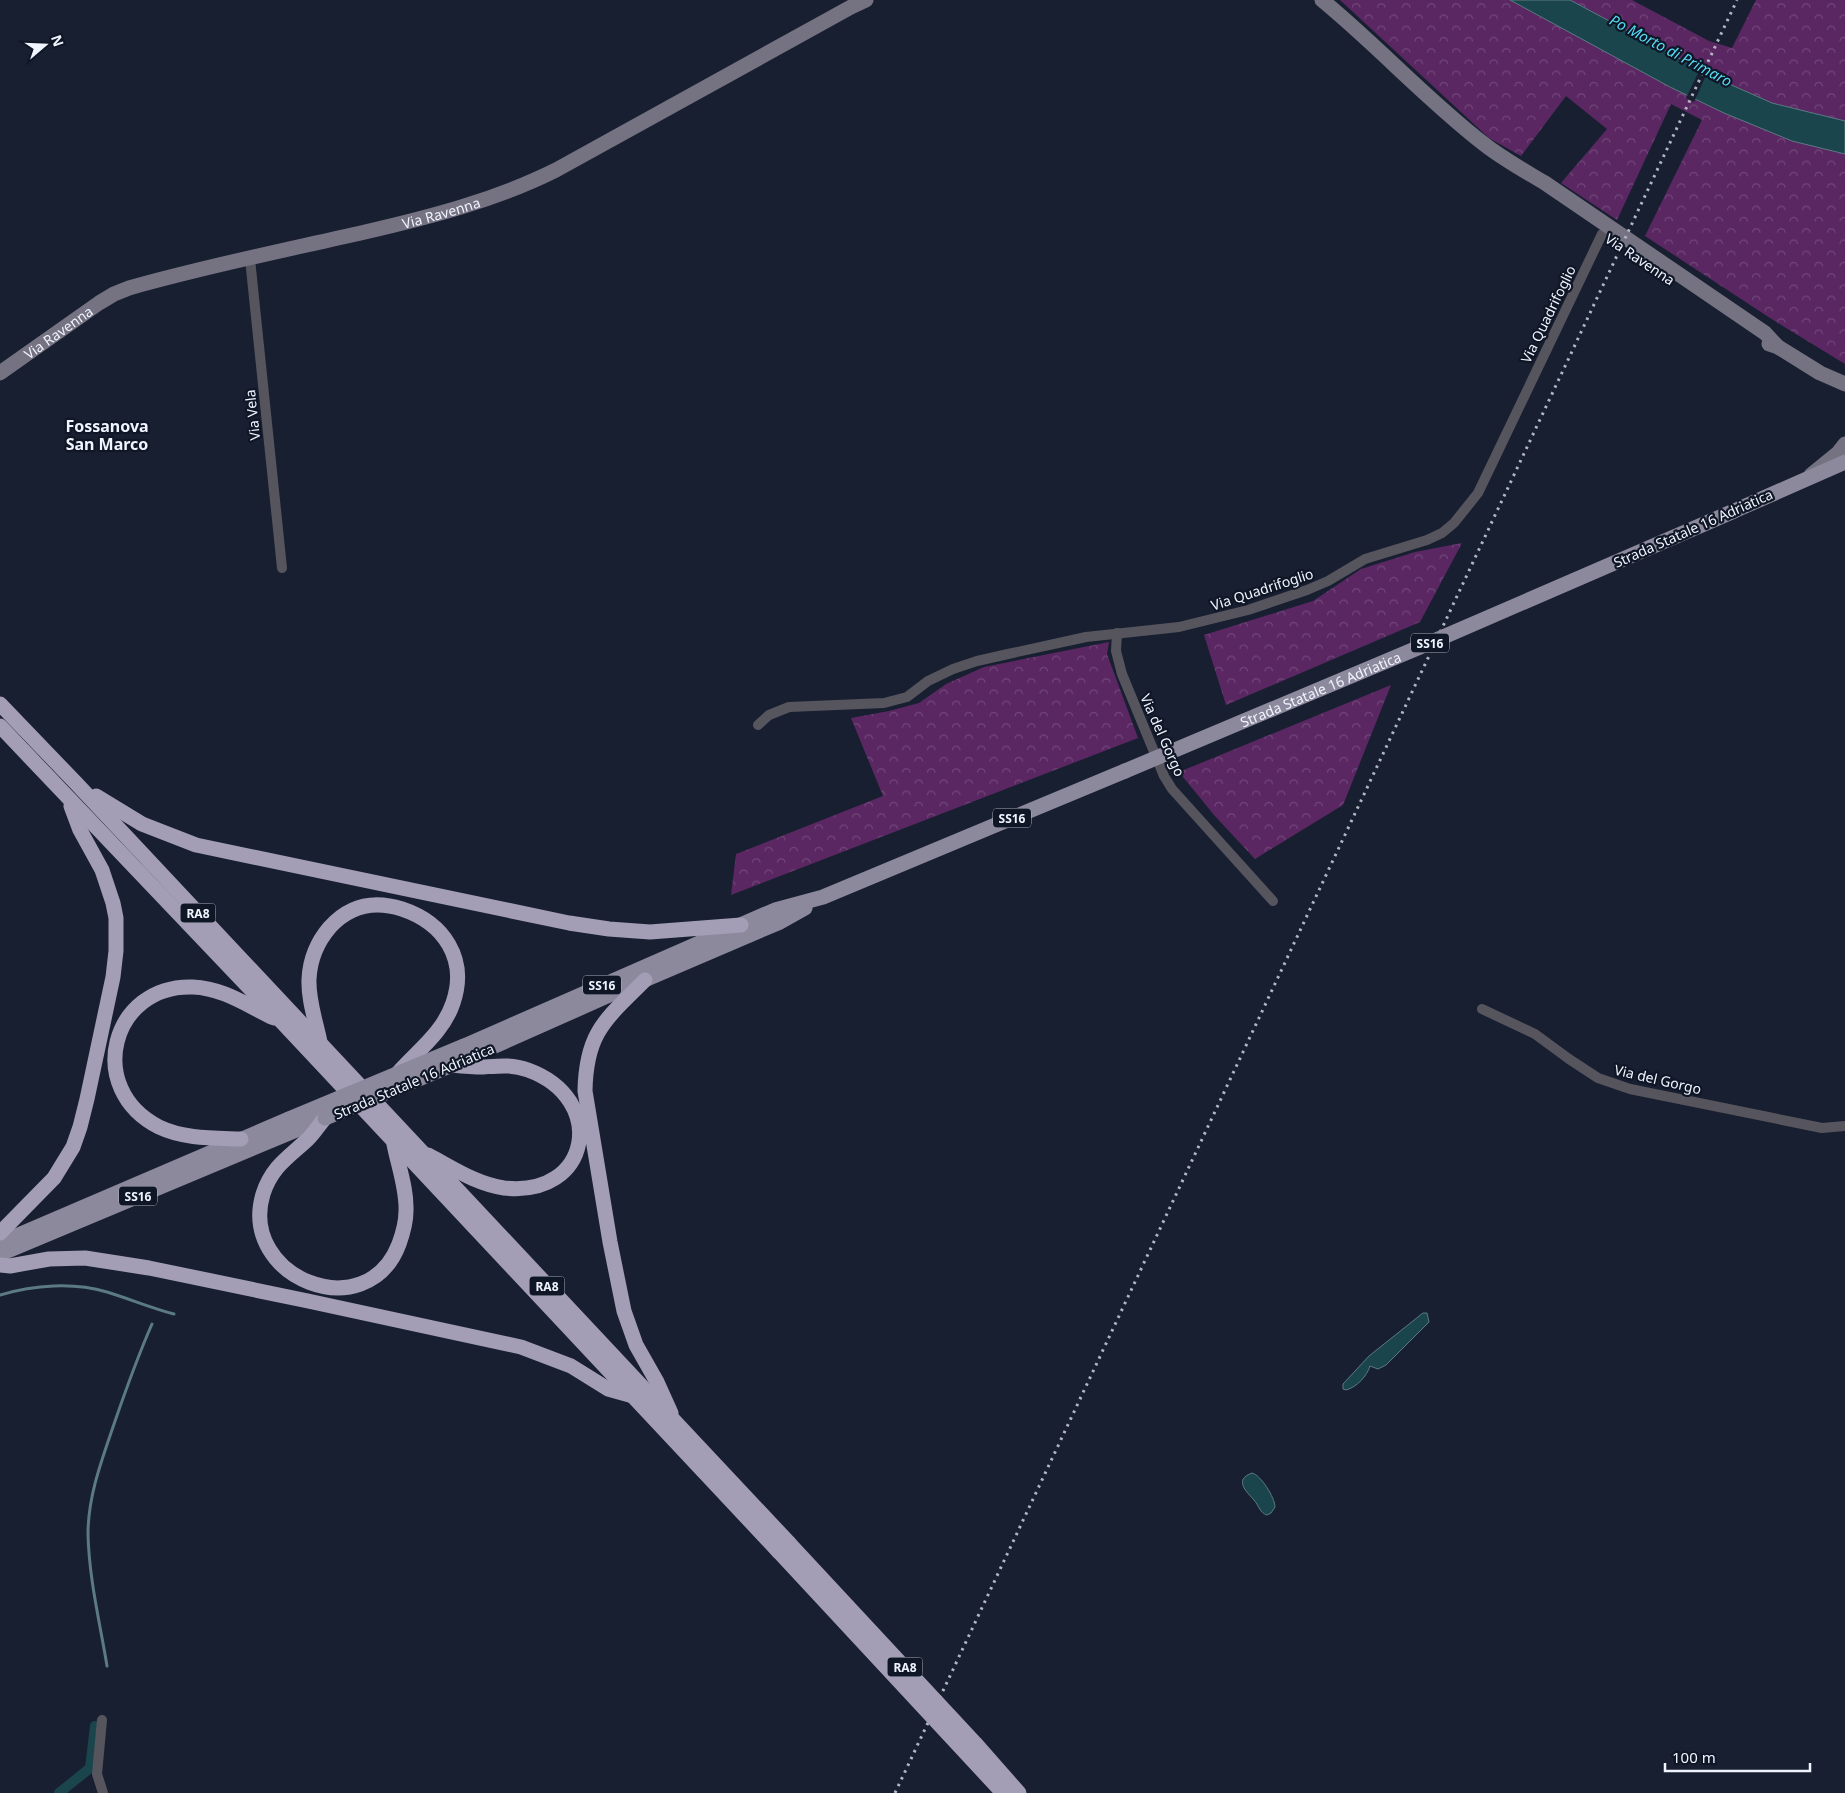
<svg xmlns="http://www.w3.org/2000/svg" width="1845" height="1793" font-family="'Noto Sans',sans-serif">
  <defs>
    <pattern id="park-crowns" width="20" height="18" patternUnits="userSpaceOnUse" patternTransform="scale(1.25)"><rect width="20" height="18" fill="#5a2762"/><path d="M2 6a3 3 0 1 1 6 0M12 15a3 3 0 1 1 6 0" fill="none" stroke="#72477a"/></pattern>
  </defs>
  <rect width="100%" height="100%" fill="#181f31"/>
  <g fill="url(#park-crowns)">
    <path d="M1340,0H1632L1709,41L1732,48L1756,0H1845V364L1770,318L1645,236L1702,120L1671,104L1617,220L1561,183L1607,129L1566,96L1521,156L1489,138Z"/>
    <path d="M1462,543L1420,622L1226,705L1204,635L1313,601L1361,569L1415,552Z"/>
    <path d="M1109,642L1107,654L1138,738L731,895L736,854L883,796L851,718L889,711L919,703L946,684L984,667Z"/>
    <path d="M1391,685L1343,805L1255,859L1214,815L1179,772Z"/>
  </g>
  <g fill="#1b454c" stroke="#5b7a81">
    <path d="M1510,0H1570L1718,79L1772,103L1845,121V154L1792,141L1724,113L1670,87Z"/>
    <path d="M1423,1313H1427L1429,1322L1386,1365L1378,1369L1370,1366C1367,1376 1357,1387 1346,1390L1343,1389V1384L1369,1356Z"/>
    <path d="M1252,1473C1261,1475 1275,1498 1275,1507L1271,1513L1267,1515C1260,1513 1259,1506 1254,1500C1247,1492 1233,1480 1252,1473Z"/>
  </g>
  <path fill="#181f31" d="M1701,67L1708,71L1694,102L1686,98Z"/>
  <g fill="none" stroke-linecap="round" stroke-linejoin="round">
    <g stroke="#5b7a81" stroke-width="3">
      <path d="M0,1295C34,1285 73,1282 107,1292C130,1299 151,1308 174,1314"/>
      <path d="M107,1666C100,1623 89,1579 88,1534C88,1497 101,1462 113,1427C125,1392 137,1358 152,1324"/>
    </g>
    <path stroke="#1b454c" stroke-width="10" d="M59,1793L90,1768L95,1726"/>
    <g stroke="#56555e" stroke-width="10">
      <path d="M250,259L282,568"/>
      <path d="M1117,633L1116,651L1122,674L1164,776L1172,789L1273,901"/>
      <path d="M758,725L769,715L789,707L884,703L907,697L928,681L953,669L977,661L1008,654L1086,637L1179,627L1248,610L1307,590L1328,581L1365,559L1427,540L1442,533L1454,523L1478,493L1602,234"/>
      <path d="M1482,1009L1535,1034L1569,1059L1598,1078L1630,1089L1822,1128L1845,1126"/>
      <path d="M102,1720L97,1774L103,1793"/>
    </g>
    <g stroke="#757282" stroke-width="15">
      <path d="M1322,0C1378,46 1427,100 1484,144C1503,159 1525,171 1545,183L1765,333L1778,347"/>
      <path d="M1769,344L1778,347L1820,373L1845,384"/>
      <path id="s1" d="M0,373L99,303L114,294L129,288C206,266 286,250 365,232C430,217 496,200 556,170L851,7L866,0"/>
      <path d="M1811,475L1838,453L1845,444"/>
    </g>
    <g stroke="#8d899d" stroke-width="15">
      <path d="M1734,511L1845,462"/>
      <path d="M464,1046L775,910L823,897L1125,771"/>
      <path d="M452,1065L605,997L780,922L805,908"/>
      <path d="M0,1243L289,1119"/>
      <path d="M0,1254L325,1118"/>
    </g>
    <g stroke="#a39eb6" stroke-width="15">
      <path d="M0,704L76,783L789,1543"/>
      <path d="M0,726L281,1021L779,1552"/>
      <path d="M96,796L142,824L196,845L569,923L609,929L650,932L741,925"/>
      <path d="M645,980C606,1019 586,1032 585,1091L610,1242L624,1311L636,1345L657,1382L671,1413"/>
      <path d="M320,1042C316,1022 308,1000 309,979C310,959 317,942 330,927C350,905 374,900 402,909C444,923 468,959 453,1003C443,1033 417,1051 397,1074"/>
      <path d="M325,1118C319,1125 314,1133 308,1139C289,1157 272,1166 263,1194C238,1278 367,1329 399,1244C403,1233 406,1222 406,1211C407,1189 398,1165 394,1144"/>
      <path d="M241,1139C213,1138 184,1139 159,1127C84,1089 111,984 193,987C223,988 248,1006 274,1018"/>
      <path d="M428,1155C453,1168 476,1184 504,1188C591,1198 608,1099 528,1070C512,1064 498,1066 483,1067C473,1067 462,1066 452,1065"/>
      <path d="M0,1233L54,1178L73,1147L80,1127L87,1099L113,977L116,951V918L113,903L102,870L80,830L71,806"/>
      <path d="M0,1265L10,1266L49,1259L85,1258L149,1268L308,1301L521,1347L571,1366L608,1389L633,1396"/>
    </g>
    <path stroke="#b1b6c3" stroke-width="3" stroke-dasharray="2.5 5" stroke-linecap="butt" d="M895,1793L1737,0"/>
    <g stroke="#8d899d" stroke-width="15">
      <path id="s2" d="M1125,771L1427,644L1734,511"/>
      <path d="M325,1118L452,1065"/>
      <path d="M289,1119L464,1046"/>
    </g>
    <g stroke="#a39eb6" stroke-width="15">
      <path d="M789,1543L975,1743L1019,1793"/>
      <path d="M779,1552L1003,1793"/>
    </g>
  </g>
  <g text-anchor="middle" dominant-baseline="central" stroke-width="4.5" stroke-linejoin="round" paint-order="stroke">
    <g fill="#0f1626" stroke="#acb1bd" stroke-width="1">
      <rect x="1411" y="633.5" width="38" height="19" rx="4"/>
      <rect x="993" y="808.5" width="38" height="19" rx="4"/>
      <rect x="180.5" y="903.5" width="35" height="19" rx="4"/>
      <rect x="583" y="975.5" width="38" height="19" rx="4"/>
      <rect x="119" y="1186.5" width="38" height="19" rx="4"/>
      <rect x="529.5" y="1276.5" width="35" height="19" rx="4"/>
      <rect x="887.5" y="1657.5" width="35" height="19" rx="4"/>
    </g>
    <g font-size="12" font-weight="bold" fill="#eff4fe">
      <text x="1430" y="643">SS16</text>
      <text x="1012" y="818">SS16</text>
      <text x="198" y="913">RA8</text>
      <text x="602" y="985">SS16</text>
      <text x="138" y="1196">SS16</text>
      <text x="547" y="1286">RA8</text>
      <text x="905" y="1667">RA8</text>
    </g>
    <g font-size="14" fill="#eff4fe" stroke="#0f1626">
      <text stroke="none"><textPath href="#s1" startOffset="476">Via Ravenna</textPath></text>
      <text transform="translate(1640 259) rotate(34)">Via Ravenna</text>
      <text transform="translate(1548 314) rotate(-64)">Via Quadrifoglio</text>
      <text stroke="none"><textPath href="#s1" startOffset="71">Via Ravenna</textPath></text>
      <text transform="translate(252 415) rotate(-96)">Via Vela</text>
      <text transform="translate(1693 528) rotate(-24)">Strada Statale 16 Adriatica</text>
      <text transform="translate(1262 589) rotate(-18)">Via Quadrifoglio</text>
      <text stroke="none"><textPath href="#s2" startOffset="212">Strada Statale 16 Adriatica</textPath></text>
      <text transform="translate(1163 735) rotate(66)">Via del Gorgo</text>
      <text transform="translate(1658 1079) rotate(13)">Via del Gorgo</text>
      <text transform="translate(414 1081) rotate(-23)">Strada Statale 16 Adriatica</text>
    </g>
    <g font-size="15" font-style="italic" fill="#55dbf2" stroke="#0f1626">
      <text transform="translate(1671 50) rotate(28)">Po Morto di Primaro</text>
    </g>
    <g font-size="16" font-weight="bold" fill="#eff4fe" stroke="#0f1626">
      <text x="107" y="426">Fossanova<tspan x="107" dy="18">San Marco</tspan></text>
    </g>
  </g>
  <g transform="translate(45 45) rotate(71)" stroke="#0f1626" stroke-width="4" paint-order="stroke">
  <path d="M0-4L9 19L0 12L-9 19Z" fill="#eff4fe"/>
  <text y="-8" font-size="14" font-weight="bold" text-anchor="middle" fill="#eff4fe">N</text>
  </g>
  <path d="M1665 1763v8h145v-8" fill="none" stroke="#eff4fe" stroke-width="2.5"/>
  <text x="1672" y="1763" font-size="15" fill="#eff4fe" stroke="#0f1626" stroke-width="4" paint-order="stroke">100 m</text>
</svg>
